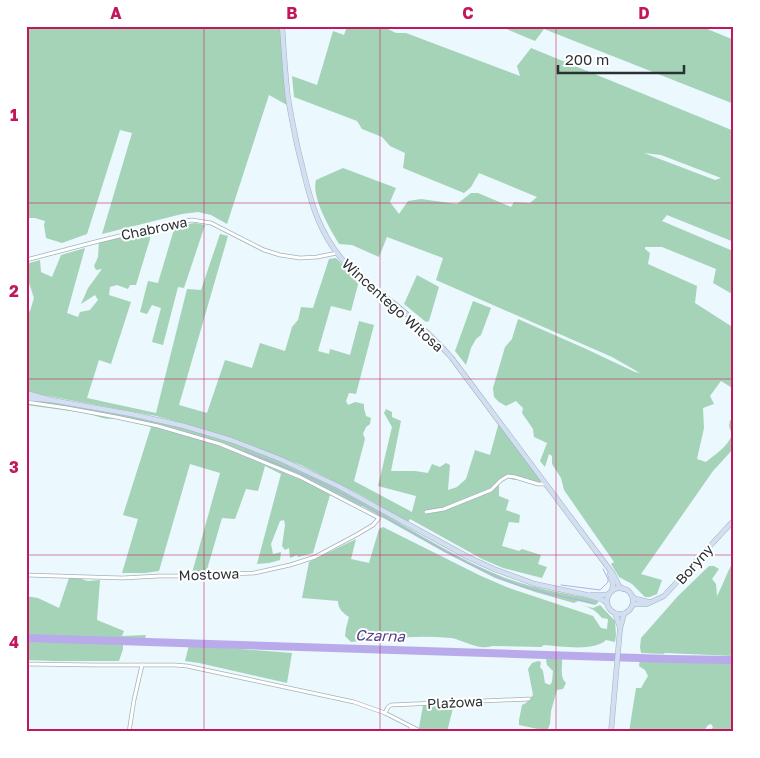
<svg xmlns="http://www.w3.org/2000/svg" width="760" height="758" font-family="'Golos Text',sans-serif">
  <rect width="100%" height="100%" fill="#ebf8fd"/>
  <g fill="#a4d3b7" fill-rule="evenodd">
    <path d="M26,26H285L286,75L288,96L287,105L269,95L227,224L211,215L198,212L182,214L102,234L132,133L120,130L87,234L62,243L46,238L44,225L45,221L35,218H26Z"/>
    <path d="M347,26H382L396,33H406L520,76L517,66L531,48L734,131V242L667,215L662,221L733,251L734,250V295L713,283L716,269L662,247H645V249L650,253L648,264L697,286L695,303L734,328V389L721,381L710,396L714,404L703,408L704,428L697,459L706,462C716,454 727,447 732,435L729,426L730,420L734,419V448L713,471L641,574L662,580L657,594L650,597H645L632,584L619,577L611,564L614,562L564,490L561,478L552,464V456L549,454L545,467L540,461L547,443L534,437L533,429L522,413L523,408L516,401L506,406L499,402L494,397L493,388L505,347L512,339L518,319L584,348L635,372L640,373L612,357L436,280L443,258L387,237L379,257L352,245L339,244C330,229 311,197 316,180L343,168L396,188L390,202L399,214L408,201L421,199L457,204L471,193H478L511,207L514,202L530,203L537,197L479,173L471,187L464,193L403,168L405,153L390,146L382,137L362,129L357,121L294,97L292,76L317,85L333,31L344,35ZM644,153L661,155L721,178L715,180Z"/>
    <path d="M499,26H700L734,40V104L544,29L535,41Z"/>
    <path d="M195,223L205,225L184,288L178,287L163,345L152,342L161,308L152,305L147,314L140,312L148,281L158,283L175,226Z"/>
    <path d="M151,228L150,239L136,285H130L128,289L117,285L110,287L109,295L131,302L111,364L99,360L87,398L156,413L187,289L201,290L220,234L228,236L179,405L207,413L225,360L252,368L260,343L285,351L292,327L298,320L301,307L313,308L329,259L336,258L359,281L351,311L331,306L318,351L329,354L330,349L350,355L359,321L374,325L356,394L349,393L346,401L348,405L355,402L364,404V408L366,416L371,418L370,424L366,427L363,434L365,439L354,481L412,512L416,496L378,486L392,427L384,413L386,409L392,412V417L401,421L391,471H415L428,473L432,464L440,467L446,463L450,465L448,490L457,487L466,479L475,450L490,455L499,422L545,484L525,478L514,480L508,478L499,480V496L509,500L506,510L520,515L519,523L509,522L502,546L519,551L522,549L541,555L538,564L547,567L542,578L503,568L482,559L410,519L408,522L359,494L301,465L230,438L189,425L156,416L26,392V313L30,311L34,298L29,283H26V264L40,260L41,272L52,277L61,255L85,248L67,313L78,317L80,312L90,310L98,300L95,295L81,304L88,288L102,269L96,270L94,266L98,257L99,241Z"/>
    <path d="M417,275L439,287L429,321L426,322L404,304Z"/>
    <path d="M473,301L491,308L481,335L476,339L471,348L466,365L455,351Z"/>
    <path d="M26,399C85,407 144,416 200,433C242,445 281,461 320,479C382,509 439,551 503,577C534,589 567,594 598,600V603L595,605L578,601L574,603L535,592L495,578L444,552L362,506L359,509L330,495L313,553L298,557L297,555L290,558L289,548L285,550L282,546L285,525L284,520L280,521L271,544L273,554L281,552L280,560L269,563L257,564L281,474L265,466L258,491L246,489L235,519L222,518L206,573H192L220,473L190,464L159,571L145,573H122L138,519L123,515L151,427L116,418C106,421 95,415 85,413C66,410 46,408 26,405Z"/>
    <path d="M383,527L481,576L509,588L593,616L601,628L607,629L608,619L602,618C594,608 588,607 576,604L593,608L600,605L615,621L616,635L615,642L606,640C594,652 560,646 544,645L541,647L492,646C478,651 464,640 451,638C418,635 384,638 351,642L345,636L346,628L349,617C343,613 338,609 338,601L302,598L309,562L356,539L351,559L369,563L379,529Z"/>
    <path d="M734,560V656L665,653L663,654L641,653L640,647L641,638L678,596L709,566H714L719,569L712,579L716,584L717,596C723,585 727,572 734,560Z"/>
    <path d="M69,578H78L88,581L100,580L97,620L124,631L122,636L146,635L144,642L26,637V596L38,598L59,608Z"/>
    <path d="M26,639L123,643V649L119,661H53L26,660Z"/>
    <path d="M189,645L292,653L287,683L199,663L185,661Z"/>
    <path d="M548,656L562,657C563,665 559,677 566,683L563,689L557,690L551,711L550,724L547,731L519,725V720L522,705L526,703L533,695L528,669L532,663L538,661L541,662L540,667L543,671L545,683L550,685L552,682L553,671L547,665L546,660Z"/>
    <path d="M640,659L734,663V732H710L713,727L711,724L708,725L703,732H629L636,688H641L648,676L645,670L639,666Z"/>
    <path d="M454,704L447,732H426L419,728L423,705Z"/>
  </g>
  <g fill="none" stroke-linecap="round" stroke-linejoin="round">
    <g stroke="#b9aaeb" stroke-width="1">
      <path d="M244,451C277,463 310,477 341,493C397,522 450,558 509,582C536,592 565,597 593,603"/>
      <path d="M561,585L600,590L608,582V579L603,569"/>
    </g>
    <path stroke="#b9aaeb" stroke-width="8" d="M26,638L670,659L734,660"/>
    <defs>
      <g id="street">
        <path d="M26,260L99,241L173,223L192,220L211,223L264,250L280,255L300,258L317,257L337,253"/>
        <path d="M26,402L67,408L116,417L158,426L220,444L300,477L379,518L373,525L358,534L315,557L290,565L254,573L179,576H159L122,578L26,575"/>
        <path d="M426,512L444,509L491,490L501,480L508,476L515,477L538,484H545"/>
        <path d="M26,664L95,665H175L187,666L354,702L385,713L422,732"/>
        <path d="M385,713L388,707L391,705L529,699"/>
        <path d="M129,732L134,700L142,665"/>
        <path d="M411,732V727"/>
      </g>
      <g id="secondary">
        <path d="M282,26C284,50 285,74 288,98C292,121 296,143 302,165C311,204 320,237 349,267C363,281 380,292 396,305C415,321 434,338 451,357L613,574L619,586L623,589"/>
        <path d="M26,393L48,399"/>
        <path d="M26,398L51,400L131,414L184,426L231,440L280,459L338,486L468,557L494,569L535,584L587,595L603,600L607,603"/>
        <path d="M610,574L613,584L612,591"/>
        <circle cx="620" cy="601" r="13"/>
        <path d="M591,595H605L609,594"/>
        <path d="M633,597L636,599L649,602"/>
        <path d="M632,606L635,604H647L664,596L734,520"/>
        <path d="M615,613L620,628"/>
        <path d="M611,732L620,629L624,614"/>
      </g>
    </defs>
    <use href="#street" stroke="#a4b3ba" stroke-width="4.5"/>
    <use href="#secondary" stroke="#a4b3ba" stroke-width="5.5"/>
    <use href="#street" stroke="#fff" stroke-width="3"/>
    <use href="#secondary" stroke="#d2def2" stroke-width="4.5"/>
  </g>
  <path fill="none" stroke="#c2185b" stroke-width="1" stroke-opacity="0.55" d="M204,26V732M380,26V732M556,26V732M26,203H734M26,379H734M26,555H734"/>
  <g text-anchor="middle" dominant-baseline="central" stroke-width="4" stroke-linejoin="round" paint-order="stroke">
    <g font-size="14" fill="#2a3033" stroke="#fff">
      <text transform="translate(154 228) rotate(-12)">Chabrowa</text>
      <text transform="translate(393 305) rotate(42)">Wincentego Witosa</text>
      <text transform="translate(694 564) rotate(-48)">Boryny</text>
      <text transform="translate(209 574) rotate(-2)">Mostowa</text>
      <text transform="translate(455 702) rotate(-3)">Plażowa</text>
    </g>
    <g font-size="15" font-style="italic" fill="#533b88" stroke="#fff">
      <text transform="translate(380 635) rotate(2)">Czarna</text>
    </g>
  </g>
  <rect width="760" height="758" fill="none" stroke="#ffffff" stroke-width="55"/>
  <path d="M558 65v8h126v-8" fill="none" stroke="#2a3033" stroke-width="2.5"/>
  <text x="565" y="65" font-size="15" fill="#2a3033" stroke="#ffffff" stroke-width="4" paint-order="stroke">200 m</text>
  <rect x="28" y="28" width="704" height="702" fill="none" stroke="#c2185b" stroke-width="2"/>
  <g font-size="16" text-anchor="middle" font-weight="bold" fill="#c2185b">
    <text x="116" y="19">A</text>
    <text x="292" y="19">B</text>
    <text x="468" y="19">C</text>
    <text x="644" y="19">D</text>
    <text x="14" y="121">1</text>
    <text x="14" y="297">2</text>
    <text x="14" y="473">3</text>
    <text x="14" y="648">4</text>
  </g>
</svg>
